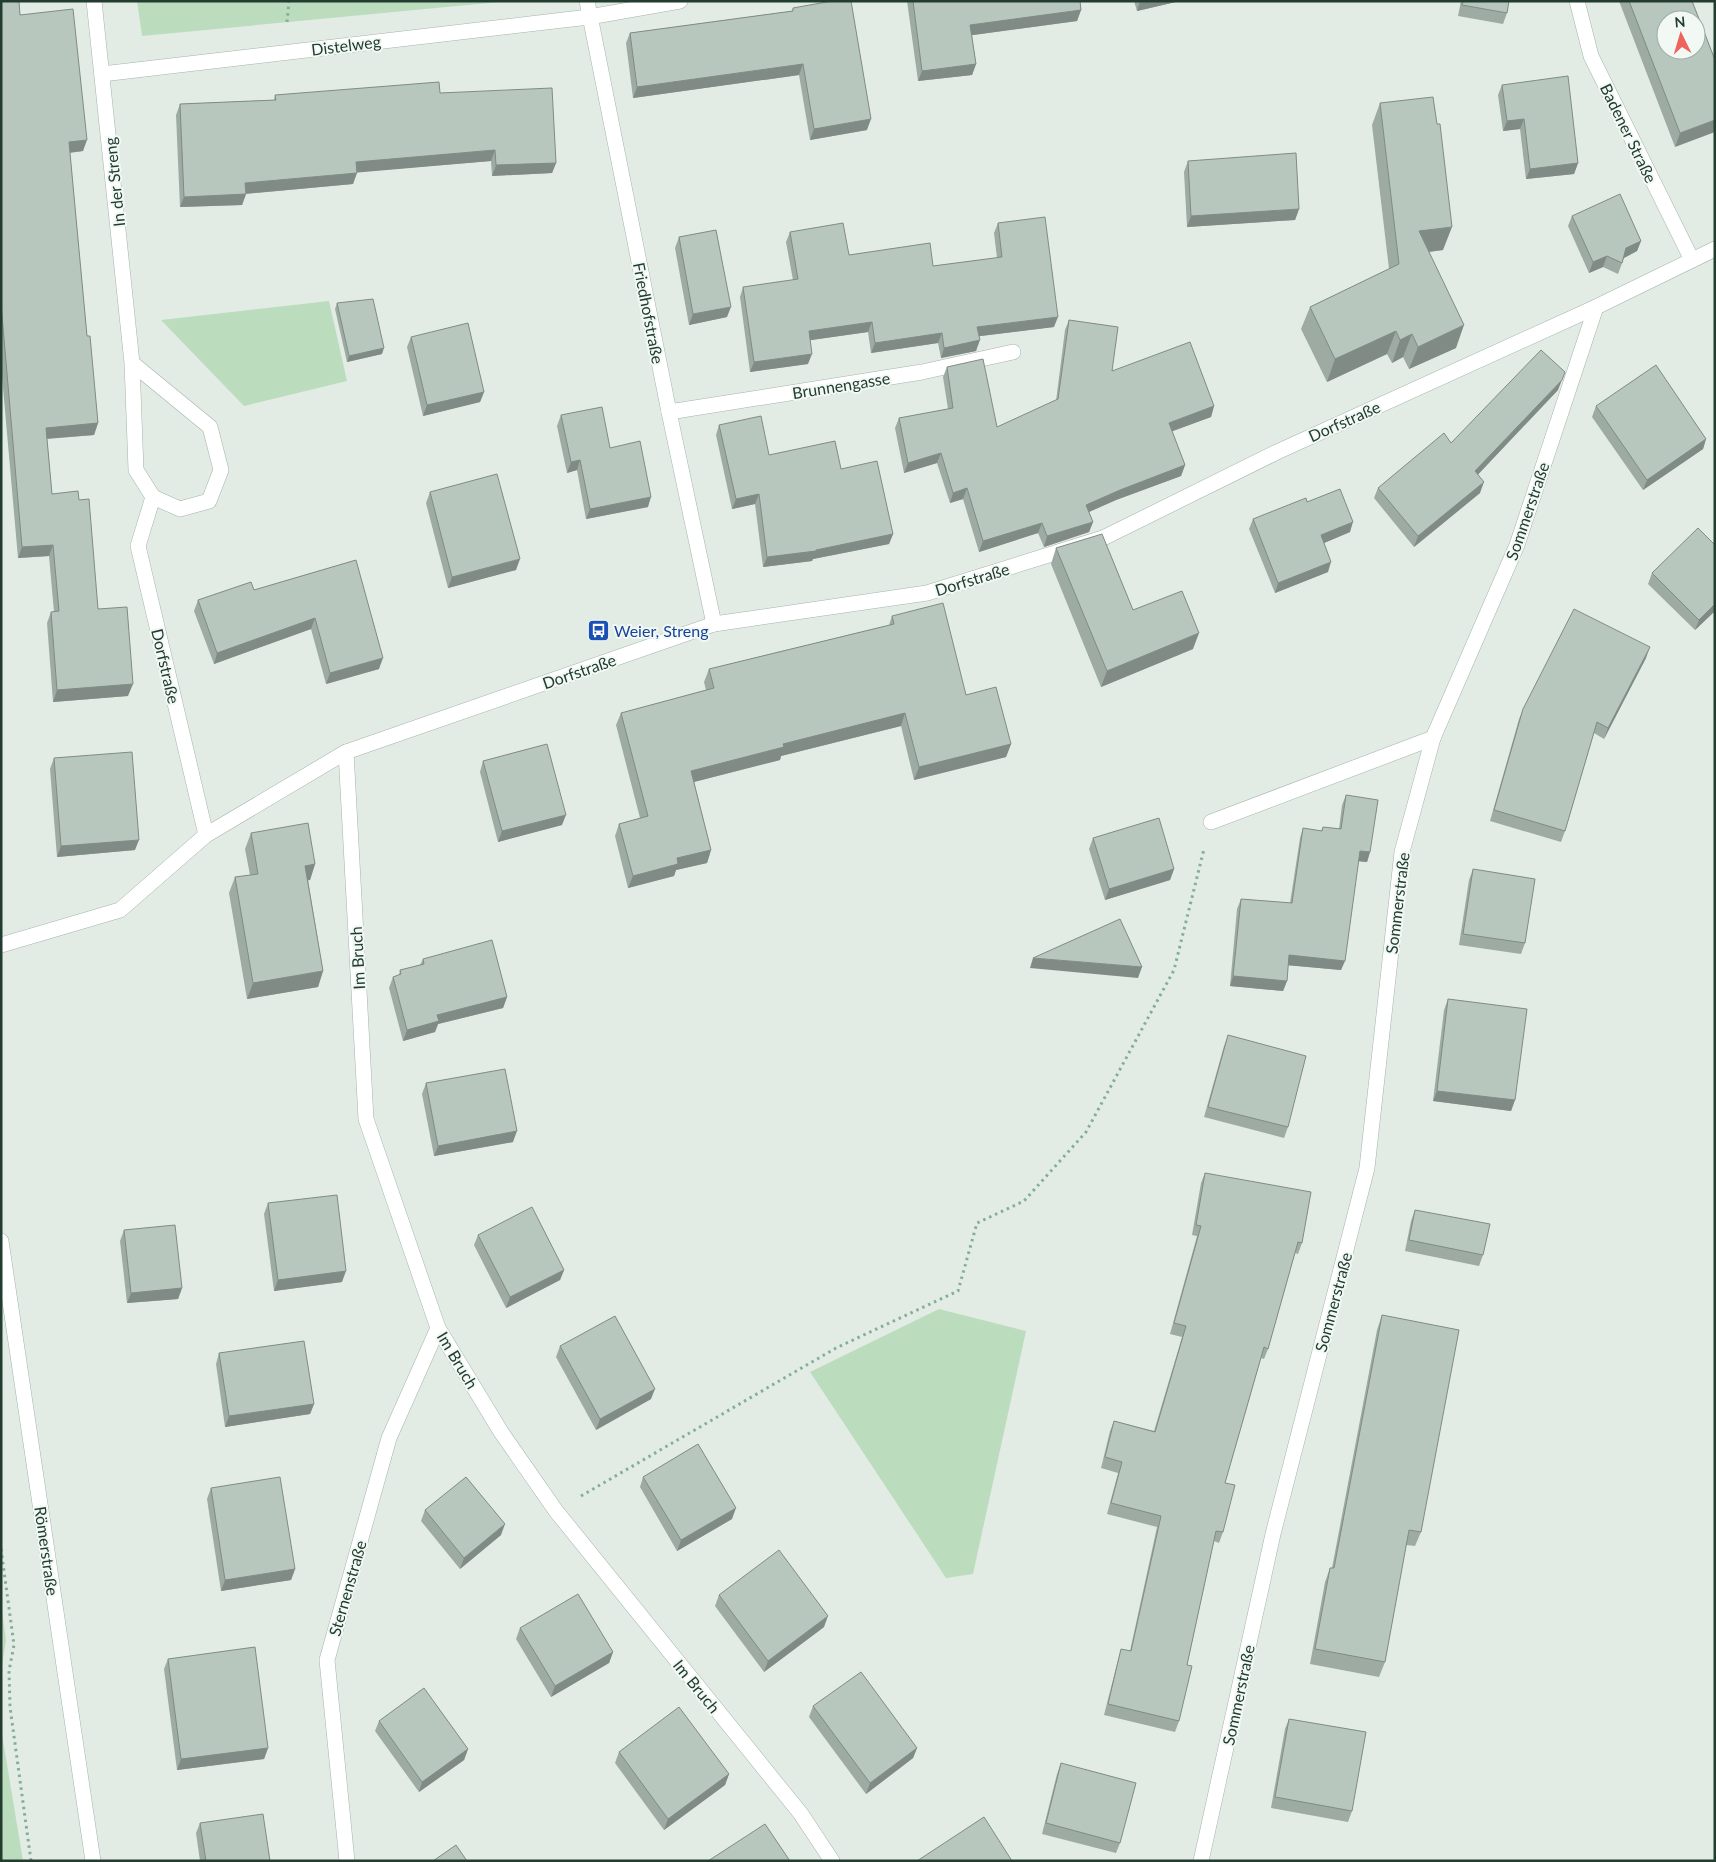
<svg xmlns="http://www.w3.org/2000/svg" width="1716" height="1862" font-family="Lato,sans-serif">
  <rect width="100%" height="100%" fill="#e2ece5"/>
  <g fill="#bbddbd">
    <path d="M137,1H510L142,36Z"/>
    <path d="M329,301L347,381L244,406L161,320Z"/>
    <path d="M939,1309L1026,1331L973,1574L946,1578L810,1372Z"/>
    <path d="M1,1601L6,1641L1,1671Z"/>
    <path d="M1,1715V1728L23,1861L1,1860Z"/>
  </g>
  <g fill="none" stroke-linecap="round" stroke-linejoin="round">
    <defs>
      <path id="lane" d="M153,497L138,546L206,835"/>
      <g id="street">
        <path d="M94,1L132,363L136,470L153,497L180,509L209,501L221,470L210,427L132,363"/>
        <path d="M587,1L669,412L714,624"/>
        <path d="M1577,1L1591,56L1692,260"/>
        <path d="M102,74L589,17L680,1"/>
        <path d="M669,412L922,372L1013,352"/>
        <path d="M346,752L366,1119L438,1328L501,1432L556,1511L801,1814L832,1861"/>
        <path d="M1211,822L1433,738"/>
        <path d="M1,945L120,910L206,835L346,752L714,624L927,593L1103,538L1277,452L1596,307L1715,249"/>
        <path d="M347,1861L327,1660L389,1438L438,1328"/>
        <path d="M1201,1861L1273,1534L1367,1168L1402,852L1433,738L1517,545L1596,307"/>
      </g>
      <path id="secondary" d="M1,1241L93,1861"/>
    </defs>
    <use href="#lane" stroke="#a5b4ab" stroke-width="16"/>
    <use href="#street" stroke="#a5b4ab" stroke-width="16"/>
    <use href="#secondary" stroke="#a1b7ab" stroke-width="16"/>
    <g stroke="#83af98" stroke-width="3" stroke-dasharray="2.5 4" stroke-linecap="butt">
      <path d="M287,22L289,1"/>
      <path d="M581,1496L836,1348L958,1291L977,1223L1024,1201L1086,1132L1174,970L1204,849"/>
      <path d="M1,1549L14,1645L9,1671L10,1707L31,1861"/>
    </g>
    <use href="#lane" stroke="#fff" stroke-width="15"/>
    <use href="#street" stroke="#fff" stroke-width="15"/>
    <use href="#secondary" stroke="#fff" stroke-width="15"/>
  </g>
  <g fill="#9daba3">
    <path d="M1,1L20,15L83,151L70,153L87,336L98,423L94,435L47,439L52,494L79,500L98,609L128,696L53,702L47,623L51,612H54L49,556L18,558L1,365Z"/>
    <path d="M907,1H1080L1081,10L1077,21L972,35L976,64L972,75L918,81Z"/>
    <path d="M1134,1H1180L1137,11Z"/>
    <path d="M1461,1H1509L1507,13L1503,24L1458,16Z"/>
    <path d="M1619,1H1692L1715,60L1675,147Z"/>
    <path d="M793,8L867,130L810,140L799,75L633,98L626,43L630,33L792,11Z"/>
    <path d="M1502,85L1578,163L1574,174L1526,179L1520,129L1503,131L1498,95Z"/>
    <path d="M440,93L556,163L552,173L492,176L491,161L357,172L353,184L246,194L242,205L180,207L176,115L180,104L274,100L275,95Z"/>
    <path d="M1380,103L1443,250L1429,252L1456,348L1409,369L1403,357L1392,363L1387,354L1327,382L1301,329L1310,307L1389,269L1372,125Z"/>
    <path d="M1188,161L1299,209L1295,220L1187,227L1184,172Z"/>
    <path d="M1572,216L1641,241L1637,251L1624,258L1618,274L1603,267L1589,273L1568,226Z"/>
    <path d="M998,223L1054,327L979,336L976,351L941,358L938,343L871,353L868,332L810,340L808,364L750,372L740,297L743,287L793,280L786,242L790,232L849,255L933,266L997,258L994,233Z"/>
    <path d="M679,237L727,317L689,325L675,248Z"/>
    <path d="M337,303L382,354L347,362L335,309Z"/>
    <path d="M1069,320L1112,371L1214,406L1211,417L1172,431L1185,465L1181,476L1116,500L1089,512L1093,522L1089,532L1044,547L1038,533L979,552L963,499L950,503L937,463L904,473L895,428L899,418L948,409L943,377L947,367L997,427L1056,401L1065,330Z"/>
    <path d="M411,337L484,392L480,402L423,416L407,347Z"/>
    <path d="M1558,390L1478,474L1480,493L1414,547L1374,498L1378,488L1451,443Z"/>
    <path d="M1596,406L1706,439L1703,449L1643,490L1592,417Z"/>
    <path d="M561,415L610,448L648,507L586,519L577,470L567,473L557,426Z"/>
    <path d="M719,425L769,455L841,469L893,534L889,544L813,559L812,561L763,567L755,504L732,509L716,435Z"/>
    <path d="M430,492L516,570L448,588L426,503Z"/>
    <path d="M1307,502L1350,532L1324,543L1328,572L1275,593L1249,529L1253,519Z"/>
    <path d="M1715,545V611L1695,630L1648,584L1652,573Z"/>
    <path d="M1056,548L1133,610L1193,649L1101,687L1051,564Z"/>
    <path d="M356,560L379,669L326,684L311,629L214,664L194,611L198,600L254,590Z"/>
    <path d="M892,616L1011,744L1006,757L914,780L901,726L781,756L780,760L694,782L711,850L707,863L676,870L674,876L628,888L615,836L619,824L640,818L616,725L621,713L706,690L704,682L709,669L889,625Z"/>
    <path d="M1646,658L1604,739L1594,733L1565,831L1561,842L1490,821L1519,719L1523,709Z"/>
    <path d="M54,758L135,850L57,857L50,769Z"/>
    <path d="M483,761L562,825L498,842L480,772Z"/>
    <path d="M1346,795L1370,852L1367,862L1358,861L1341,970L1288,965L1287,981L1283,991L1230,986L1237,909L1241,899L1290,903L1300,838L1303,828L1321,831L1323,827L1339,829L1342,805Z"/>
    <path d="M251,833L315,864L310,880H308L323,971L318,987L247,999L229,893L235,877L250,875L245,849Z"/>
    <path d="M1093,838L1174,869L1170,880L1105,900L1089,849Z"/>
    <path d="M1473,869L1525,943L1521,954L1459,945L1469,880Z"/>
    <path d="M423,959L507,997L503,1008L438,1024L435,1032L403,1041L389,988L393,977L399,975L400,970L420,965Z"/>
    <path d="M1448,999L1515,1100L1511,1111L1433,1101L1444,1010Z"/>
    <path d="M1228,1035L1288,1127L1284,1138L1204,1117L1224,1046Z"/>
    <path d="M426,1083L513,1142L434,1156L422,1094Z"/>
    <path d="M1205,1173L1302,1243L1298,1254L1295,1253L1268,1349L1264,1359L1261,1358L1225,1483L1223,1532L1219,1543L1214,1541L1187,1665L1179,1721L1175,1732L1104,1715L1118,1660L1121,1649L1130,1651L1157,1527L1107,1514L1118,1473L1101,1468L1110,1431L1114,1421L1154,1431L1182,1337L1170,1334L1197,1236L1192,1235L1201,1183Z"/>
    <path d="M268,1203L342,1282L274,1291L264,1214Z"/>
    <path d="M1415,1210L1483,1255L1479,1266L1405,1251L1411,1221Z"/>
    <path d="M124,1230L182,1288L178,1299L127,1303L120,1241Z"/>
    <path d="M478,1235L564,1270L560,1280L506,1308L474,1245Z"/>
    <path d="M1382,1315L1421,1532L1415,1546L1406,1545L1385,1662L1379,1677L1310,1664L1325,1582L1330,1568H1332L1377,1330Z"/>
    <path d="M560,1346L651,1399L596,1430L556,1357Z"/>
    <path d="M219,1353L314,1404L310,1414L225,1427L216,1364Z"/>
    <path d="M643,1477L732,1519L677,1551L640,1487Z"/>
    <path d="M211,1488L295,1569L291,1580L221,1591L207,1499Z"/>
    <path d="M425,1510L501,1535L460,1569L421,1521Z"/>
    <path d="M719,1595L824,1627L764,1672L715,1606Z"/>
    <path d="M520,1628L613,1652L609,1663L551,1697L516,1639Z"/>
    <path d="M168,1659L268,1748L264,1759L177,1770L164,1669Z"/>
    <path d="M813,1706L917,1748L913,1758L866,1794L809,1717Z"/>
    <path d="M1289,1719L1352,1811L1348,1822L1271,1808L1285,1729Z"/>
    <path d="M379,1721L468,1749L464,1760L419,1792L375,1731Z"/>
    <path d="M619,1752L729,1774L725,1785L664,1830L615,1763Z"/>
    <path d="M1061,1763L1120,1843L1116,1853L1042,1834L1057,1774Z"/>
    <path d="M200,1823L270,1861H200L196,1833Z"/>
  </g>
  <g fill="#808b85">
    <path d="M1140,1H1180L1137,11Z"/>
    <path d="M1081,10L1077,21L966,36L970,25Z"/>
    <path d="M803,64L799,75L633,98L637,87Z"/>
    <path d="M976,64L972,75L918,81L922,71Z"/>
    <path d="M871,119L867,130L810,140L814,129Z"/>
    <path d="M1524,119L1520,129L1503,131L1507,121Z"/>
    <path d="M1715,120V132L1675,147L1680,133Z"/>
    <path d="M87,140L83,151L65,153L69,142Z"/>
    <path d="M495,150L491,161L352,173L356,162Z"/>
    <path d="M556,163L552,173L492,176L496,165Z"/>
    <path d="M1578,163L1574,174L1526,179L1530,169Z"/>
    <path d="M357,173L353,184L242,194L245,183Z"/>
    <path d="M246,194L242,205L180,207L184,197Z"/>
    <path d="M1299,209L1295,220L1187,227L1191,216Z"/>
    <path d="M1452,227L1443,250L1411,254L1419,231Z"/>
    <path d="M1641,241L1637,251L1622,259L1626,248Z"/>
    <path d="M1607,256L1603,267L1589,273L1593,262Z"/>
    <path d="M731,307L727,317L689,325L693,314Z"/>
    <path d="M1058,317L1054,327L973,337L977,327Z"/>
    <path d="M872,322L868,332L805,341L809,331Z"/>
    <path d="M1464,325L1456,348L1409,369L1418,347Z"/>
    <path d="M1396,331L1387,354L1327,382L1335,359Z"/>
    <path d="M942,333L938,343L871,353L875,343Z"/>
    <path d="M1412,334L1403,357L1392,363L1400,340Z"/>
    <path d="M980,340L976,351L941,358L944,348Z"/>
    <path d="M384,348L382,354L347,362L349,356Z"/>
    <path d="M812,354L808,364L750,372L754,362Z"/>
    <path d="M1562,380L1558,390L1471,482L1475,471Z"/>
    <path d="M484,392L480,402L423,416L427,405Z"/>
    <path d="M1214,406L1211,417L1165,434L1169,423Z"/>
    <path d="M98,423L94,435L42,439L46,428Z"/>
    <path d="M1706,439L1703,449L1643,490L1647,480Z"/>
    <path d="M941,453L937,463L904,473L908,463Z"/>
    <path d="M580,460L577,470L567,473L571,462Z"/>
    <path d="M1185,465L1181,476L1116,500L1082,515L1086,505L1120,490Z"/>
    <path d="M1484,482L1480,493L1414,547L1418,536Z"/>
    <path d="M967,488L963,499L950,503L953,493Z"/>
    <path d="M759,494L755,504L732,509L736,499Z"/>
    <path d="M651,497L648,507L586,519L590,509Z"/>
    <path d="M1093,522L1089,532L1044,547L1047,536Z"/>
    <path d="M1353,522L1350,532L1317,546L1321,535Z"/>
    <path d="M1042,523L1038,533L979,552L983,541Z"/>
    <path d="M893,534L889,544L813,559L812,561L763,567L767,557L816,550Z"/>
    <path d="M53,545L49,556L18,558L22,547Z"/>
    <path d="M520,559L516,570L448,588L452,577Z"/>
    <path d="M1331,562L1328,572L1275,593L1278,583Z"/>
    <path d="M1715,604V611L1695,630L1699,620Z"/>
    <path d="M315,618L311,629L214,664L217,653Z"/>
    <path d="M1199,633L1193,649L1101,687L1107,671Z"/>
    <path d="M1650,647L1646,658L1604,739L1608,728Z"/>
    <path d="M383,658L379,669L326,684L330,673Z"/>
    <path d="M133,684L128,696L53,702L57,690Z"/>
    <path d="M905,713L901,726L781,756L780,760L686,784L691,771L783,744Z"/>
    <path d="M1011,744L1006,757L914,780L919,767Z"/>
    <path d="M566,815L562,825L498,842L502,831Z"/>
    <path d="M139,840L135,850L57,857L61,846Z"/>
    <path d="M711,850L707,863L676,870L674,876L628,888L633,876L677,858Z"/>
    <path d="M1360,851L1370,852L1367,862L1356,861Z"/>
    <path d="M315,864L310,880L299,882L305,866Z"/>
    <path d="M1174,869L1170,880L1105,900L1109,889Z"/>
    <path d="M1289,955L1345,961L1341,970L1285,965Z"/>
    <path d="M1033,958L1142,967L1138,978L1030,968Z"/>
    <path d="M323,971L318,987L247,999L253,983Z"/>
    <path d="M1233,976L1287,981L1283,991L1230,986Z"/>
    <path d="M507,997L503,1008L438,1024L435,1032L403,1041L407,1030L437,1015Z"/>
    <path d="M1437,1091L1515,1100L1511,1111L1433,1101Z"/>
    <path d="M517,1131L513,1142L434,1156L438,1146Z"/>
    <path d="M564,1270L560,1280L506,1308L510,1297Z"/>
    <path d="M346,1271L342,1282L274,1291L278,1280Z"/>
    <path d="M182,1288L178,1299L127,1303L131,1293Z"/>
    <path d="M655,1389L651,1399L596,1430L600,1419Z"/>
    <path d="M314,1404L310,1414L225,1427L229,1416Z"/>
    <path d="M736,1508L732,1519L677,1551L681,1540Z"/>
    <path d="M505,1524L501,1535L460,1569L464,1558Z"/>
    <path d="M295,1569L291,1580L221,1591L225,1580Z"/>
    <path d="M828,1616L824,1627L764,1672L768,1661Z"/>
    <path d="M613,1652L609,1663L551,1697L555,1686Z"/>
    <path d="M268,1748L264,1759L177,1770L181,1759Z"/>
    <path d="M917,1748L913,1758L866,1794L870,1783Z"/>
    <path d="M468,1749L464,1760L419,1792L422,1782Z"/>
    <path d="M729,1774L725,1785L664,1830L668,1819Z"/>
  </g>
  <g fill="#b7c7be" stroke="#808b85" fill-rule="evenodd">
    <path d="M1,1H19L20,15L73,9L87,140L69,142L87,336H90L98,423L46,428L52,494L78,491L79,500L89,499L98,609L127,607L133,684L57,690L51,612L59,611L53,545L22,547L1,304Z"/>
    <path d="M832,1H851L871,119L814,129L803,64L637,87L630,33L793,11V8Z"/>
    <path d="M913,1H1080L1081,10L970,25L976,64L922,71Z"/>
    <path d="M1463,1H1509L1507,13L1462,5Z"/>
    <path d="M1629,1H1692L1715,60V120L1680,133ZM1666,20H1696V50H1666Z"/>
    <path d="M1568,76L1578,163L1530,169L1524,119L1507,121L1502,85Z"/>
    <path d="M439,82L440,93L552,88L556,163L496,165L495,150L356,162L357,173L245,183L246,194L184,197L180,104L276,100L275,95Z"/>
    <path d="M1433,97L1437,124H1440L1452,227L1419,231L1464,325L1418,347L1412,334L1400,340L1396,331L1335,359L1310,307L1399,264L1380,103Z"/>
    <path d="M1296,153L1299,209L1191,216L1188,161Z"/>
    <path d="M1620,194L1641,241L1626,248L1622,263L1607,256L1593,262L1572,216Z"/>
    <path d="M1045,217L1058,317L977,327L980,340L944,348L942,333L875,343L872,322L809,331L812,354L754,362L743,287L798,279L790,232L843,223L849,255L930,243L933,266L1002,257L998,223Z"/>
    <path d="M716,230L731,307L693,314L679,237Z"/>
    <path d="M373,299L384,348L349,356L337,303Z"/>
    <path d="M1069,320L1118,327L1112,371L1190,342L1214,406L1169,423L1185,465L1120,490L1086,505L1093,522L1047,536L1042,523L983,541L967,488L953,493L941,453L908,463L899,418L953,408L947,367L983,359L997,427L1058,399Z"/>
    <path d="M468,323L484,392L427,405L411,337Z"/>
    <path d="M1541,350L1565,372L1562,380L1475,471L1484,482L1418,536L1378,488L1444,433L1451,443Z"/>
    <path d="M1656,365L1706,439L1647,480L1596,406Z"/>
    <path d="M602,407L610,448L640,441L651,497L590,509L580,460L571,462L561,415Z"/>
    <path d="M761,416L769,455L835,441L841,469L877,461L893,534L816,550V551L767,557L759,494L736,499L719,425Z"/>
    <path d="M497,474L520,559L452,577L430,492Z"/>
    <path d="M1340,489L1353,522L1321,535L1331,562L1278,583L1253,519L1306,498L1307,502Z"/>
    <path d="M1698,528L1715,545V604L1699,620L1652,573Z"/>
    <path d="M1102,534L1133,610L1182,591L1199,633L1107,671L1056,548Z"/>
    <path d="M356,560L383,658L330,673L315,618L217,653L198,600L251,582L254,590Z"/>
    <path d="M943,603L966,695L996,687L1011,744L919,767L905,713L783,744L784,747L691,771L711,850L677,858L678,864L633,876L619,824L648,816L621,713L714,688L709,669L894,624L892,616Z"/>
    <path d="M1574,609L1650,647L1608,728L1597,722L1565,831L1494,810L1523,709Z"/>
    <path d="M547,744L566,815L502,831L483,761Z"/>
    <path d="M132,752L139,840L61,846L54,758Z"/>
    <path d="M1346,795L1378,800L1370,852L1360,851L1345,961L1289,955L1287,981L1233,976L1241,899L1292,903L1303,828L1322,831L1323,827L1341,829Z"/>
    <path d="M1159,818L1174,869L1109,889L1093,838Z"/>
    <path d="M308,823L315,864L305,866L323,971L253,983L235,877L258,874L251,833Z"/>
    <path d="M1473,869L1535,879L1525,943L1463,934Z"/>
    <path d="M1120,919L1142,967L1033,958Z"/>
    <path d="M492,940L507,997L437,1015L439,1021L407,1030L393,977L401,974L400,970L424,964L423,959Z"/>
    <path d="M1448,999L1527,1009L1515,1100L1437,1091Z"/>
    <path d="M1228,1035L1306,1056L1288,1127L1208,1107Z"/>
    <path d="M505,1069L517,1131L438,1146L426,1083Z"/>
    <path d="M1205,1173L1311,1192L1302,1243L1298,1242L1268,1349L1264,1347L1225,1483L1235,1485L1223,1532L1216,1531L1187,1665L1192,1666L1179,1721L1108,1704L1121,1649L1131,1651L1161,1516L1111,1503L1122,1462L1105,1457L1114,1421L1155,1432L1186,1326L1174,1323L1201,1226L1196,1225Z"/>
    <path d="M337,1195L346,1271L278,1280L268,1203Z"/>
    <path d="M532,1207L564,1270L510,1297L478,1235Z"/>
    <path d="M1415,1210L1490,1224L1483,1255L1409,1240Z"/>
    <path d="M175,1225L182,1288L131,1293L124,1230Z"/>
    <path d="M1382,1315L1459,1330L1421,1532L1409,1530L1385,1662L1315,1649L1330,1568H1334Z"/>
    <path d="M615,1316L655,1389L600,1419L560,1346Z"/>
    <path d="M304,1341L314,1404L229,1416L219,1353Z"/>
    <path d="M698,1444L736,1508L681,1540L643,1477Z"/>
    <path d="M280,1477L295,1569L225,1580L211,1488Z"/>
    <path d="M466,1477L505,1524L464,1558L425,1510Z"/>
    <path d="M779,1550L828,1616L768,1661L719,1595Z"/>
    <path d="M578,1594L613,1652L555,1686L520,1628Z"/>
    <path d="M255,1647L268,1748L181,1759L168,1659Z"/>
    <path d="M861,1672L917,1748L870,1783L813,1706Z"/>
    <path d="M424,1688L468,1749L422,1782L379,1721Z"/>
    <path d="M679,1707L729,1774L668,1819L619,1752Z"/>
    <path d="M1289,1719L1366,1732L1352,1811L1275,1797Z"/>
    <path d="M1061,1763L1136,1783L1120,1843L1046,1823Z"/>
    <path d="M263,1814L270,1861H206L200,1823Z"/>
    <path d="M984,1817L1012,1861H917Z"/>
    <path d="M765,1824L790,1861H708Z"/>
    <path d="M456,1845L467,1861H433Z"/>
  </g>
  <defs>
    <symbol id="bus-square" viewBox="-11 -11 22 22"><rect x="-9" y="-9" width="18" height="18" rx="4" fill="#1a4fb4" stroke="#f2f8f4"/><path d="M-5-6H5V4H4V6H2V4H-2V6H-4V4H-5ZM-3.5-4V0h7V-4ZM-3.5 1.2v1.5H-2V1.2ZM2 1.2v1.5H3.5V1.2Z" fill="#fff"/></symbol>
  </defs>
  <g fill-rule="evenodd">
    <use href="#bus-square" x="586" y="618" width="25" height="25"/>
  </g>
  <g text-anchor="middle" dominant-baseline="central" stroke-width="4" stroke-linejoin="round" paint-order="stroke">
    <g font-size="16" fill="#223d30" stroke="#f2f8f4">
      <text transform="translate(346 45) rotate(-7)">Distelweg</text>
      <text transform="translate(1629 133) rotate(64)">Badener Straße</text>
      <text transform="translate(114 182) rotate(-96)">In der Streng</text>
      <text transform="translate(649 313) rotate(79)">Friedhofstraße</text>
      <text transform="translate(841 385) rotate(-9)">Brunnengasse</text>
      <text transform="translate(1344 421) rotate(-24)">Dorfstraße</text>
      <text transform="translate(1527 511) rotate(-71)">Sommerstraße</text>
      <text transform="translate(972 579) rotate(-17)">Dorfstraße</text>
      <text transform="translate(166 666) rotate(77)">Dorfstraße</text>
      <text transform="translate(579 671) rotate(-19)">Dorfstraße</text>
      <text transform="translate(1397 903) rotate(-83)">Sommerstraße</text>
      <text transform="translate(357 958) rotate(-93)">Im Bruch</text>
      <text transform="translate(1333 1302) rotate(-75)">Sommerstraße</text>
      <text transform="translate(458 1360) rotate(59)">Im Bruch</text>
      <text transform="translate(47 1551) rotate(82)">Römerstraße</text>
      <text transform="translate(347 1588) rotate(-74)">Sternenstraße</text>
      <text transform="translate(697 1686) rotate(51)">Im Bruch</text>
      <text transform="translate(1238 1695) rotate(-78)">Sommerstraße</text>
    </g>
    <g font-size="16" fill="#164399" stroke="#f2f8f4" text-anchor="start">
      <text x="614" y="630">Weier, Streng</text>
    </g>
  </g>
  <rect width="1716" height="1862" fill="none" stroke="#223d30" stroke-width="5"/>
  <g transform="translate(1681 35) rotate(355)"><circle r="24" fill="#f2f8f4" stroke="#9fada6"/>
  <path d="M0-4L9 19L0 12L-9 19Z" fill="#ef635d"/>
  <text y="-8" font-size="14" font-weight="bold" text-anchor="middle" fill="#223d30">N</text>
  </g>
</svg>
